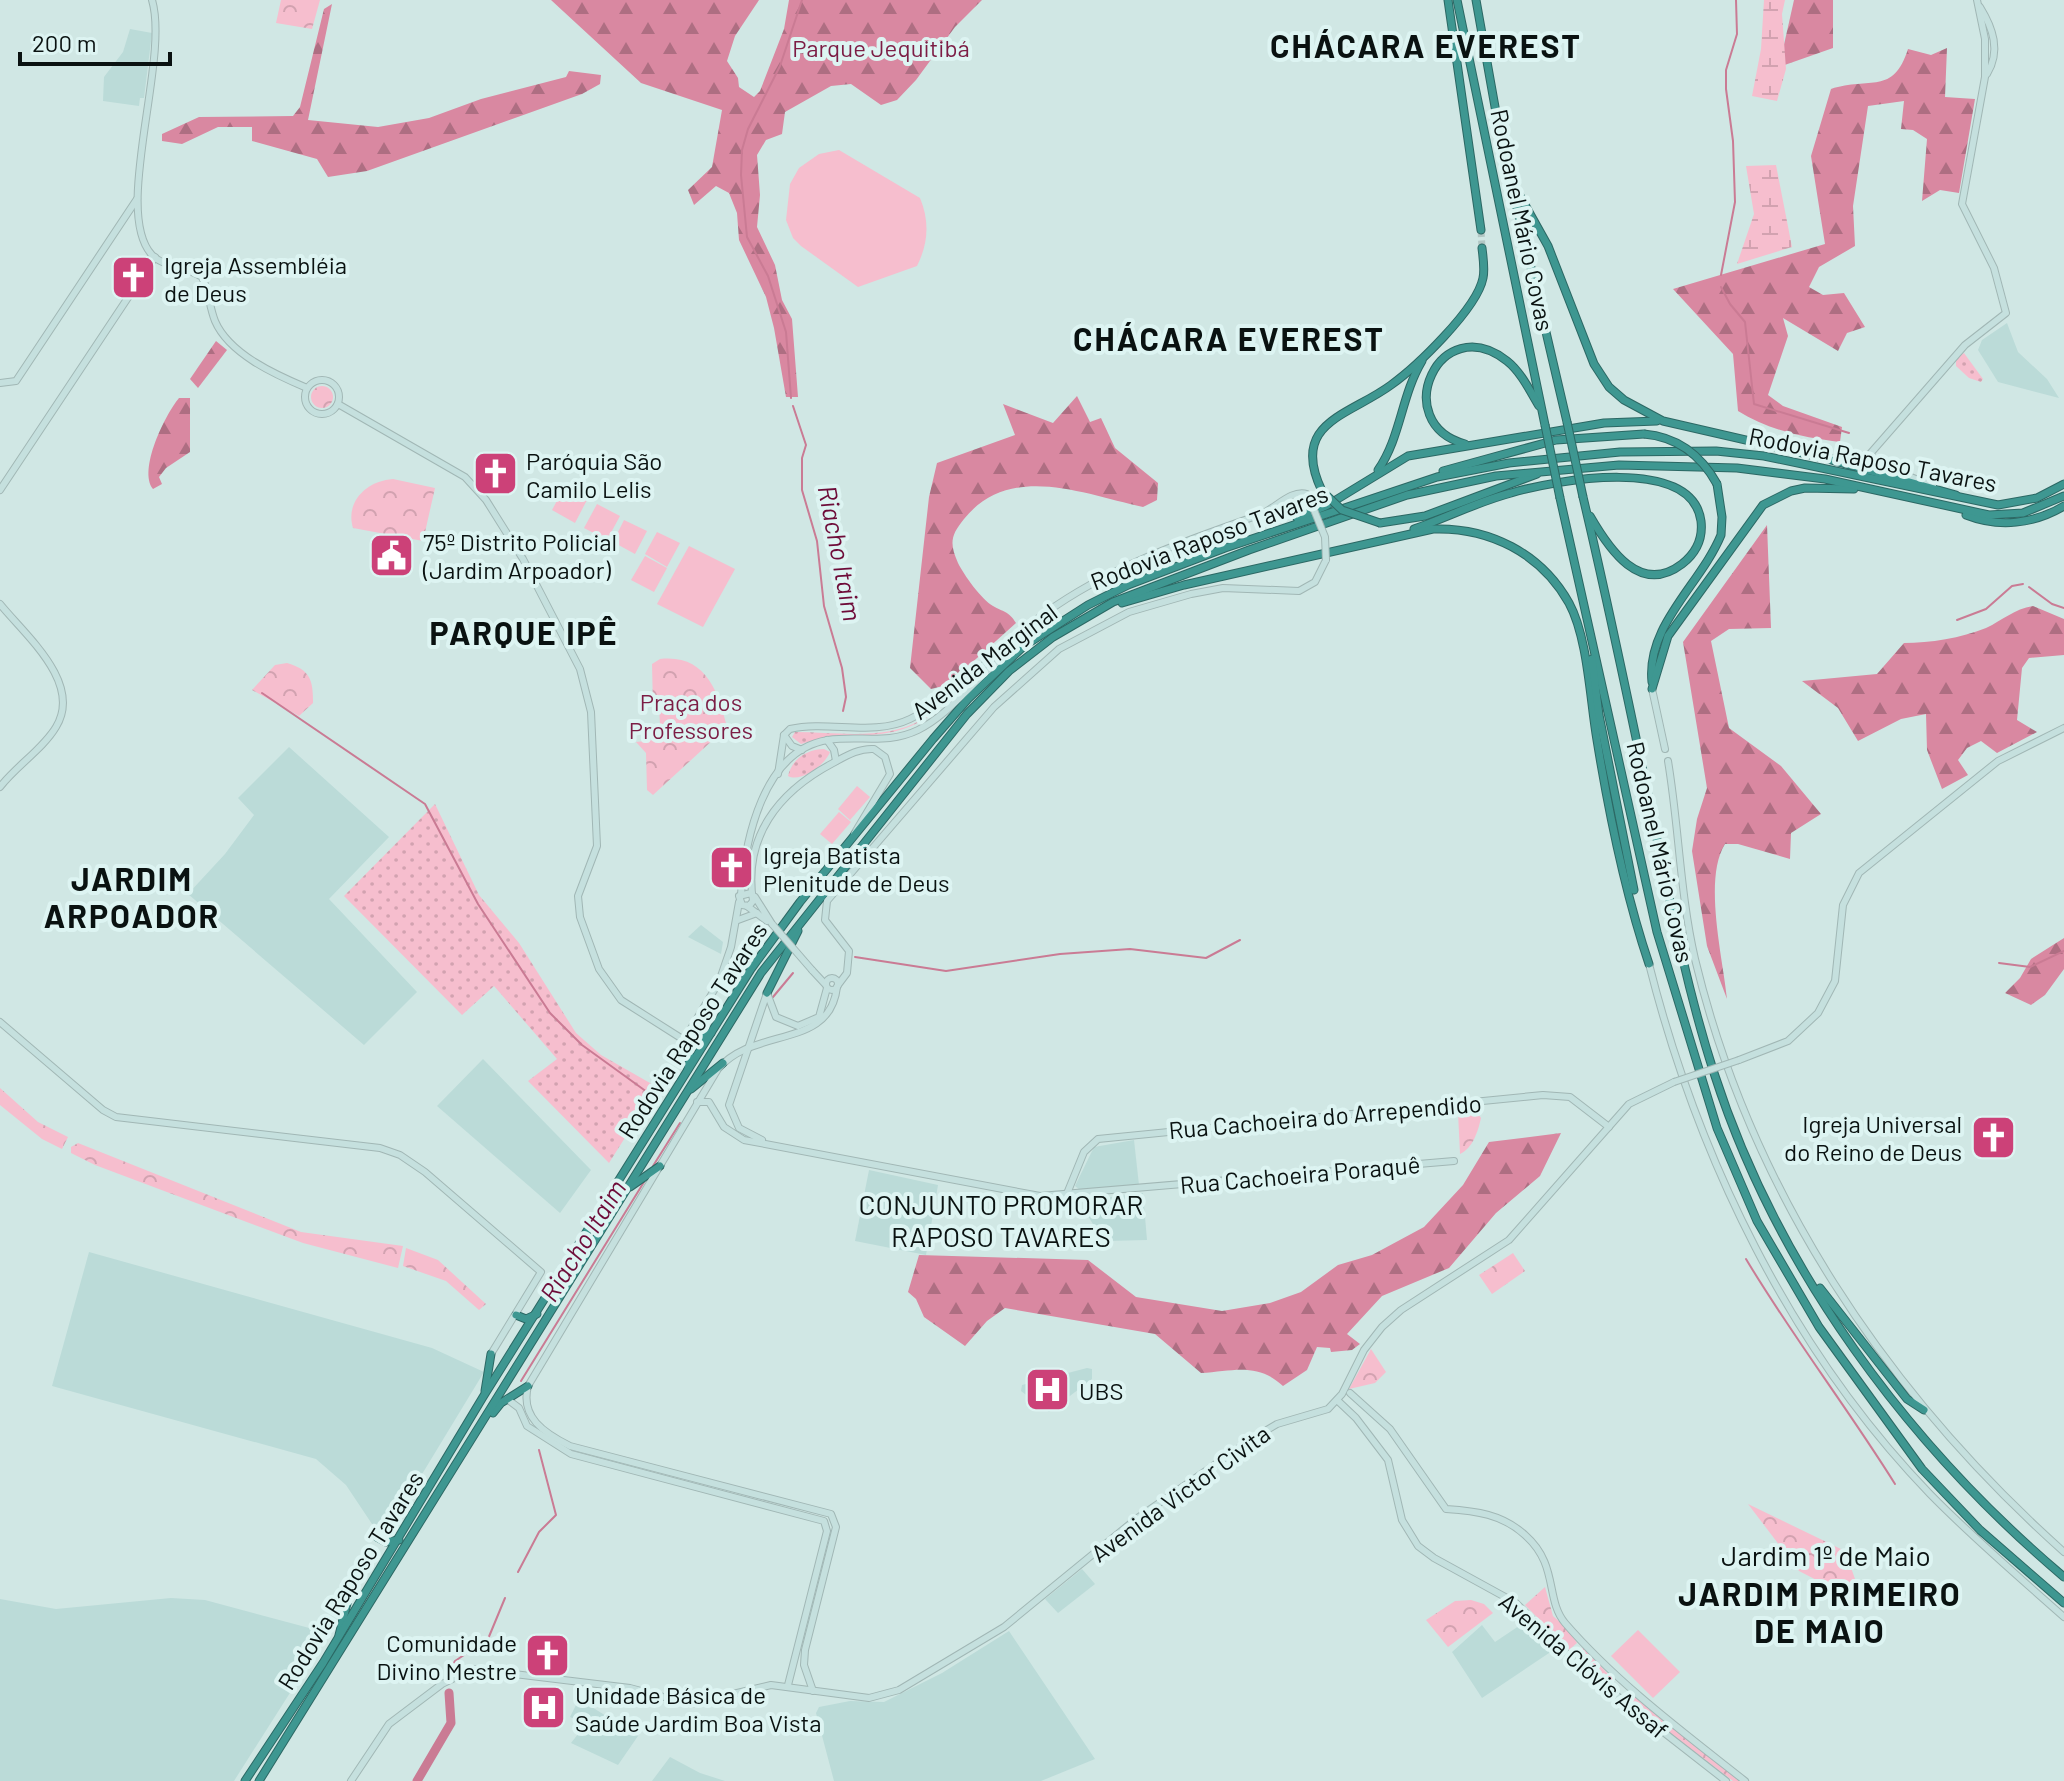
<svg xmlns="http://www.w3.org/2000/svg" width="2064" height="1781" font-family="Barlow,sans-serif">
  <defs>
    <pattern id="grass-dots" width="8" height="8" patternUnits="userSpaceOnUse" patternTransform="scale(2)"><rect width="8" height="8" fill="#f6bece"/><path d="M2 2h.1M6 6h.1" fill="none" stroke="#d2a2b0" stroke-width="1.8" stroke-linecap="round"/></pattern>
    <pattern id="forest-firs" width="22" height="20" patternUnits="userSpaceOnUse" patternTransform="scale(2)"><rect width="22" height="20" fill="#d988a1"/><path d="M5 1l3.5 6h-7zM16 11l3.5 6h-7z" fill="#ae6e82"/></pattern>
    <pattern id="wetland-marsh" width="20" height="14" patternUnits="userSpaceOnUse" patternTransform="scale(2)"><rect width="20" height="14" fill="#f6bece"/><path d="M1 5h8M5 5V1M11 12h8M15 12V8" fill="none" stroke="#d2a2b0"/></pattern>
    <pattern id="park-crowns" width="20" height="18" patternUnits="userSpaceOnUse" patternTransform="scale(2)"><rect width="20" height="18" fill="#f6bece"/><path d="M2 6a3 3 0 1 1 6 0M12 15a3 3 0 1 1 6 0" fill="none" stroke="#d2a2b0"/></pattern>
  </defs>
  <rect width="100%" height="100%" fill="#d0e7e4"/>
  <g fill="#bbdbd8">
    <path d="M130,29L152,33L144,98H140L139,106L103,101L104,77L123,52Z"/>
    <path d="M2007,323L2018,352L2047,379L2059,398L1998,382L1978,350L1982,340Z"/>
    <path d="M289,747L389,837L329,899L417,992L364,1045L188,894L225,854L254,815L238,798Z"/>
    <path d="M701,925L723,942L721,954L688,937Z"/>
    <path d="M483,1059L591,1170L560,1213L437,1106Z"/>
    <path d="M1134,1140L1139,1185L1080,1190L1075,1186L1094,1147Z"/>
    <path d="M869,1170L938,1185L926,1255L855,1241Z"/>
    <path d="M1143,1193L1147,1240L1107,1241L1101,1237L1083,1208L1105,1198Z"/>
    <path d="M89,1252L432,1348L484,1372L413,1489L404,1487L376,1530L346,1485L316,1459L52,1386Z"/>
    <path d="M1087,1368L1092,1369V1379L1049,1412L1021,1391L1022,1385Z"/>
    <path d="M1082,1569L1095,1584L1058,1613L1045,1599Z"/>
    <path d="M1933,1585V1594L1876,1595V1586Z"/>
    <path d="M171,1598L205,1600L328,1633L234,1781H0V1599L56,1609Z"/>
    <path d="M1528,1620L1555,1649L1482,1698L1452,1652L1482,1625L1495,1642Z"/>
    <path d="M1009,1631L1095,1759L1041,1781H834L816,1713L819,1707L850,1701L884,1702L942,1673Z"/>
    <path d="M579,1699L638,1736L618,1765L571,1743L586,1724L570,1717Z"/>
    <path d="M670,1757L700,1773L725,1781H652Z"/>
  </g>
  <g fill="url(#grass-dots)">
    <path d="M1964,353L1983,379L1981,382L1969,378L1956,366V359Z"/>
    <path d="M970,680C965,688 952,697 943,705C892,750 858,726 801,744L792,737L795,732C835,732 885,741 921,720C938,710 954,693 970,680Z"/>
    <path d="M824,749L830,752C826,764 801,783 788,776C792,759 807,749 824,749Z"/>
    <path d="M435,804L479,895L519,943L576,1033L601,1055L657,1087L609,1163L528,1081L557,1059L494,986L462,1015L344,896Z"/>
  </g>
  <g fill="url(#forest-firs)">
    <path d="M551,0H759L735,36L727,61L738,78L739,87L754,97L760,91L784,29L789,0H982L955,27L916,80L897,100L881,105L851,84L831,86L785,112L782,134L766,140L757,155L760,195L757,227L775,265L782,300L792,319L798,397H786L774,328L766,297L739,240L737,213L729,193L716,186L694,205L688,190L712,167L722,110L641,83Z"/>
    <path d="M1794,0H1833V48L1779,67Z"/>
    <path d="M332,4L308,120L378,127L429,118L481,99L566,77L569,71L601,75L600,84L582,94L367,171L328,177L317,159L252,141V127H218L182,144L162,141V134L199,117L293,116L300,107L324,9Z"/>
    <path d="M1947,48L1945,97L1975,99L1959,193L1940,190L1922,201L1927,139L1913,130L1901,129L1904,101L1868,106L1853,206L1855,246L1819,267L1809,287L1823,295L1844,293L1865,327L1847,333L1838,351L1783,318L1788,336L1768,395L1783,406L1842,427L1840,442C1805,438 1768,430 1738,411L1733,354L1673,289L1825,244L1811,156L1831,89C1870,76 1893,96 1908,49L1931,55Z"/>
    <path d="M216,341L227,350L198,388L190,379Z"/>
    <path d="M1077,396L1090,422L1101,418L1115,448L1158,483L1157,500L1143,507C1083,494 1010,462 964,519C951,535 949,543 958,563C964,575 981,599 993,606C1003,612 1009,611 1016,623L947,685L931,689L910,668L929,497L937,463L1015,435L1003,404L1053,423Z"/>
    <path d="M179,398H190V452L166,468L159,477L162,484L153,489C138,470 165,415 179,398Z"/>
    <path d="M1767,525L1771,628L1729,629L1711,641L1729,728L1781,766L1821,814L1791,833L1790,859L1738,844H1725C1703,879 1723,958 1727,999L1707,946L1692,851L1697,819L1707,788L1683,642Z"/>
    <path d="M2033,606L2064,619V655L2029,658L2022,668L2017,720L2037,732L1997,753L1981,741L1967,748L1958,760L1968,775L1942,789L1927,750L1926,714L1901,719L1858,741L1838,708L1802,681L1877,674L1904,643C1930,643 1961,638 1986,628C2003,620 2014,609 2033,606Z"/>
    <path d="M2064,938V969L2045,995L2031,1005L2005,993L2020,978L2031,959Z"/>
    <path d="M1561,1133L1540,1176L1496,1213L1449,1268L1382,1296L1347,1334L1360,1344L1352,1350L1331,1352L1330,1348L1317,1347L1307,1370L1283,1386C1257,1362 1234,1371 1201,1373L1155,1334L1005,1308L987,1321L965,1346L924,1317L916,1299L908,1292L919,1255L1088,1260L1136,1297L1222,1311L1270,1303L1301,1292L1338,1265L1372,1255L1424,1227L1463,1185L1489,1142Z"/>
  </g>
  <g fill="url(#wetland-marsh)">
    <path d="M1764,0H1785L1782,14L1786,69L1777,101L1752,96L1761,49Z"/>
    <path d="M1776,165L1792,247L1737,264L1754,214L1746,166Z"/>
  </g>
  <g fill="url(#park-crowns)">
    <path d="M281,0H320L312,29L276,23Z"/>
    <circle cx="322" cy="397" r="11"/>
    <path d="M393,479L435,488L423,541L353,528C345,501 367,481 393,479Z"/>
    <path d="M660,659C705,654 718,690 727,727L653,795L647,790L646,753L636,742L661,739L659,709L653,708L652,664Z"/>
    <path d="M287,663C310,670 313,679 313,703L299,716L252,690L275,665Z"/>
    <path d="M0,1088L38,1122L68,1137L62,1149L42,1139L0,1105Z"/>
    <path d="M1476,1111L1481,1118C1478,1131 1473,1148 1460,1154L1458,1112Z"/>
    <path d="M78,1143L301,1232L403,1246L398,1268L303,1243L95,1165L71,1153V1147Z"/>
    <path d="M406,1248L438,1260L486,1304L479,1310L446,1281L403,1266Z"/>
    <path d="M1513,1253L1525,1271L1492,1294L1479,1275Z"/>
    <path d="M1371,1349L1386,1372L1375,1383L1349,1389Z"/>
    <path d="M1748,1504L1845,1551L1859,1590L1857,1601L1799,1571Z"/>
    <path d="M1545,1587L1553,1616L1570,1631L1577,1643L1569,1650L1525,1605Z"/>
    <path d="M1471,1600L1484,1604L1493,1613L1448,1647L1426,1620L1455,1601Z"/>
    <path d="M1583,1648L1614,1680L1611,1686L1575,1654Z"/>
    <path d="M1633,1695L1740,1781H1733L1628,1701Z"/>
  </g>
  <g fill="#f6bece">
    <path d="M839,150L920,198C930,222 928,244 917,266L858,287L801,246L793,238L786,220L790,184L799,168L819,154Z"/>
    <path d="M565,486L588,498L575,523L552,510Z"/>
    <path d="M597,504L620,516L607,540L584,528Z"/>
    <path d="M624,520L647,531L635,554L613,542Z"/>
    <path d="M657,532L680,543L667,567L645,554Z"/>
    <path d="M689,546L735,569L703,627L657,604Z"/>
    <path d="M645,556L667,568L654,592L631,580Z"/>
    <path d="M857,786L870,797L850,820L838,809Z"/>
    <path d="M839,812L851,822L832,844L820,834Z"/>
    <path d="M1638,1630L1680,1672L1653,1698L1611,1656Z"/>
  </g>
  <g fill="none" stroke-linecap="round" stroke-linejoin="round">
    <g stroke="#ca7b94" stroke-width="2">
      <path d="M1721,275L1735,202L1733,141L1726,89V70L1737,34L1736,0"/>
      <path d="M1721,287L1730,304L1745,322L1754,404L1849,433"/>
      <path d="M791,398L786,332L768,276L747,237L741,175L742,150L748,129L780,66L802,0"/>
      <path d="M793,406L806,445L802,458V490L817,541L824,606L842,668L846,697L843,711"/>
      <path d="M2029,587L2052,604L2064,608"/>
      <path d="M1957,620L1986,609L2012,586L2023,584"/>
      <path d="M262,693L425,804L478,904L550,1013L582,1045L647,1092"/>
      <path d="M855,957L946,971L1060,954L1130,949L1206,958L1240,940"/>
      <path d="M1999,963L2030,967L2064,951"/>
      <path d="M773,997L793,973"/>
      <path d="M653,1166L680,1123"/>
      <path d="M1746,1259C1792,1336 1847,1407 1895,1484"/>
      <path d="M521,1381L644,1182"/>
      <path d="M518,1572L539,1532L556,1515L539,1450"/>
      <path d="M449,1671L455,1661L488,1639L505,1598"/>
    </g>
    <path stroke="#ca7b94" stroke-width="9" d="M417,1781L451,1723L449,1693"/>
    <path stroke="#b2c7c4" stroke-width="7" stroke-dasharray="7 3.5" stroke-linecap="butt" d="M1481,230L1482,248"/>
    <defs>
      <g id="secondary">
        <path d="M152,0C170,60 112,212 152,255C163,267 188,267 202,277C209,291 209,306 215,321C229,354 276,375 307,388"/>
        <path d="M1980,7C1993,28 2001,51 1987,74"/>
        <circle cx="322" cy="397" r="17"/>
        <path d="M0,383L16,381L137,199"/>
        <path d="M338,404L465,477L486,500L523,559L580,669L591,712L597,846L578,896L580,917L599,969L621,1000L684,1040L719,982L731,947L739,902"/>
        <path d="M1869,455L1965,345L2006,313L1994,268L1962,204L1985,77V39L1977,0"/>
        <path d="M1869,455L1891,469L1933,486"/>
        <path d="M1832,458L1869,455"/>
        <path d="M0,490L155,257"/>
        <path d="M0,604C25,635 83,683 56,727C43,749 16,766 0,787"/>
        <path d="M1652,689L1665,749"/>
        <path d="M784,735L792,746L802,750"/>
        <path d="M827,740L834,750L836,761"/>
        <path d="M1668,761C1679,827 1680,894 1695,959C1751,1192 1887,1394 2064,1552"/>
        <path d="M778,774L784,735L790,729C829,720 873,737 910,719C958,696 1001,645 1044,614C1109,567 1184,541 1259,515C1275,509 1291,489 1307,494L1310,500"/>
        <path d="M751,893L739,896L742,905L749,906L753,901C743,837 778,792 833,763C846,756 859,748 874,749L885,757L890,774L854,834"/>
        <path d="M741,894C745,840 763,750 828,740C860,735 887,745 918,730C956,711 979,670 1017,650"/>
        <path d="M755,897L772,924"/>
        <path d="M747,906L767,921"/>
        <path d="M738,920L757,913"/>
        <path d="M1649,964C1698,1158 1790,1349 1930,1494C1972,1537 2019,1577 2064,1617"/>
        <path d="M812,970L825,984"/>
        <circle cx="832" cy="984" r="6"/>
        <path d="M838,985L847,973L849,951L825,920L827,901L994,707L1059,649L1129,612L1191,594L1223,588L1299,591L1315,582L1326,560"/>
        <path d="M767,993L776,1017L798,1026L819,1017L827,988"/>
        <path d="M0,1022L103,1110L116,1117L380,1148L400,1155L425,1172L541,1272L491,1354"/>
        <path d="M1739,1060L1788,1041L1818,1013L1835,981L1843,905L1859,873L1998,761L2064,728"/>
        <path d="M697,1102H709L724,1127L744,1140L1040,1196L1454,1161"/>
        <path d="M762,1140L739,1128L729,1105L767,993"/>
        <path d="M1066,1196L1084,1152L1098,1139L1543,1095L1570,1097L1609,1127"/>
        <path d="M1350,1393L1390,1429L1446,1509C1476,1511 1502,1514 1525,1535C1559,1565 1545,1599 1565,1623C1617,1683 1683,1732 1745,1781"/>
        <path d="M507,1399L519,1408L527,1426L571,1454L824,1521L827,1531L788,1685"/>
        <path d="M1337,1400L1356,1418L1388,1460L1402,1520L1418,1546L1434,1558L1516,1603L1580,1667L1726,1781"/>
        <path d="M813,1691L804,1665L805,1650L836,1527L831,1514L570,1446C544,1433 520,1417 528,1386L718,1069C754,1026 830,1050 837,987"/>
        <path d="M351,1781L389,1724L442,1684L473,1669L630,1688L690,1704L771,1685L869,1698L899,1690L1004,1627L1136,1519L1252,1439L1277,1424L1328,1409L1342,1394L1364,1350L1382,1327L1401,1310L1509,1240L1629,1104L1674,1082"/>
      </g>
      <g id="highway">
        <path d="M1448,0L1481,230"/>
        <path d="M1457,0L1545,425"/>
        <path d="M1476,0L1500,135L1567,422"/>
        <path d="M1510,178L1548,246L1594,364L1609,387L1624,400L1663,421L1824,458L1956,495"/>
        <path d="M1465,444C1388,423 1439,308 1507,361C1521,372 1530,391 1539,406"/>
        <path d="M1378,470C1401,437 1401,396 1422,361"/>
        <path d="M1443,471L1556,440L1644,434"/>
        <path d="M1322,491C1289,422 1349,416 1391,385C1416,367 1477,309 1483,278C1485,269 1483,257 1482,248"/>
        <path d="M1583,497C1607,598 1628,699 1649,800C1668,892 1685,983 1714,1073C1777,1269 1908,1445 2064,1577"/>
        <path d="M1560,498L1657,932L1717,1128L1757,1221L1819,1327L1922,1469L1980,1530L2064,1603"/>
        <path d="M1966,515C1999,528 2034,524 2064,506"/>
        <path d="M1297,518L1326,506L1408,456L1604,423L1657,421"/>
        <path d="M1380,523L1425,516L1537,474"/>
        <path d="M1414,529C1446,518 1477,502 1511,493C1555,480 1692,455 1701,521C1703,538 1696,553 1682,564C1640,596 1609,549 1590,516"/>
        <path d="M1122,603L1184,585L1433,529C1489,527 1541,553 1569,603C1588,638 1590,700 1597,740C1609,814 1625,893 1649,964"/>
        <path d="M1592,659L1599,715L1634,890"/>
        <path d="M1652,682C1646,625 1701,584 1721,535L1722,517L1717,484"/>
        <path d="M1652,689L1668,636L1763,505L1791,491L1805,488L1854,489"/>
        <path d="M767,993L798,931"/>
        <path d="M688,1069L690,1056L684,1040L695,1041L711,1033"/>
        <path d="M691,1089L723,1063"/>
        <path d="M630,1187L660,1166"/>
        <path d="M1820,1288L1907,1399L1924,1410"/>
        <path d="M516,1315L526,1319L537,1314"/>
        <path d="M485,1391L491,1354"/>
        <path d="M493,1413L501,1403L528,1386"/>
        <path d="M377,1537L386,1542L399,1540"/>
        <path d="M339,1635L353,1580"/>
        <path d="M245,1781L323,1663L483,1397L751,969L800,902L933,739L968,699L1024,646L1088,605L1128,585L1225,548L1437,477L1509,463L1620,452L1716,451L1764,456L1998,505L2037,498L2064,484"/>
        <path d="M259,1781L761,973L967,714L1009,671L1053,637L1113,602L1249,550L1407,495L1496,476L1619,465L1737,468L1825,479L1989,515L2023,513L2064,496"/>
      </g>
    </defs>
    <use href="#secondary" stroke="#a1b7b5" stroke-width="8"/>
    <use href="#highway" stroke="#2c6864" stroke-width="9"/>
    <use href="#secondary" stroke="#c5e0de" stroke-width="6"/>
    <use href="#highway" stroke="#3e9791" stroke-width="7"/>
    <defs>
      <g id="secondary-bridge">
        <path d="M1310,500L1325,537L1326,560"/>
        <path d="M773,925L812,970"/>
        <path d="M1674,1082L1739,1060"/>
      </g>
      <g id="highway-bridge">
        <path d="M1567,422L1583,497"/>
        <path d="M1545,425L1560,498"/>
        <path d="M1644,434C1678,437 1701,455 1717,484"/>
        <path d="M1322,491L1342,510L1380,523"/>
      </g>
    </defs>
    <use href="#secondary-bridge" stroke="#a1b7b5" stroke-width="8" stroke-linecap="butt"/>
    <use href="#highway-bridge" stroke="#2c6864" stroke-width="9" stroke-linecap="butt"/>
    <use href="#secondary-bridge" stroke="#c5e0de" stroke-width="6"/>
    <use href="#highway-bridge" stroke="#3e9791" stroke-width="7"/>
  </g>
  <defs>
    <symbol id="church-square" viewBox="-11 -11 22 22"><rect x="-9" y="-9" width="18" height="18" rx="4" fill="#cc4178" stroke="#ddf4f2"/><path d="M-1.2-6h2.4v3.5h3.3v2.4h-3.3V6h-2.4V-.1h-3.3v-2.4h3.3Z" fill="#fff"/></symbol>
    <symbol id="civic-square" viewBox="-11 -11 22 22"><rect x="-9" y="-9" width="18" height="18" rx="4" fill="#cc4178" stroke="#ddf4f2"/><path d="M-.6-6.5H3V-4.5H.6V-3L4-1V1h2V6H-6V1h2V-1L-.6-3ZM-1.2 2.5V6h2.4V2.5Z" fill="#fff"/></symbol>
    <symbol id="hospital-square" viewBox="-11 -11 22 22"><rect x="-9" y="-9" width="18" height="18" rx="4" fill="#cc4178" stroke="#ddf4f2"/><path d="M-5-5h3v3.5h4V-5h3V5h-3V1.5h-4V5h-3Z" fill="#fff"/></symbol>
  </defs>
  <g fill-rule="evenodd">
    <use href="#church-square" x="108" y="252" width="51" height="51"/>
    <use href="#church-square" x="470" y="448" width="51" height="51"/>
    <use href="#civic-square" x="366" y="530" width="51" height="51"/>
    <use href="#church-square" x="706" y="842" width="51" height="51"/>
    <use href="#church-square" x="1968" y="1112" width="51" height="51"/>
    <use href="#hospital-square" x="1022" y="1364" width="51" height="51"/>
    <use href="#church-square" x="522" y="1630" width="51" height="51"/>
    <use href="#hospital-square" x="518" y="1682" width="51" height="51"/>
  </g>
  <g text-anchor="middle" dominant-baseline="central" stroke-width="8" stroke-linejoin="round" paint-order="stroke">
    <g font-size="24" fill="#7c1d45" stroke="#ddf4f2">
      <text x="881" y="47">Parque Jequitibá</text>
      <text x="691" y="701">Praça dos<tspan x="691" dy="28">Professores</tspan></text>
    </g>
    <g font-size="24" fill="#0a1211" stroke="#ddf4f2">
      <text transform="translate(1523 220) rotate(78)">Rodoanel Mário Covas</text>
      <text transform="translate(1873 459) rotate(11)">Rodovia Raposo Tavares</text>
      <text transform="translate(1209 537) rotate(-21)">Rodovia Raposo Tavares</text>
      <text transform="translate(984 661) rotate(-37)">Avenida Marginal</text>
      <text transform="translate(1661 852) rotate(77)">Rodoanel Mário Covas</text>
      <text transform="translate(692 1030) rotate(-57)">Rodovia Raposo Tavares</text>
      <text transform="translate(1325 1116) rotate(-5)">Rua Cachoeira do Arrependido</text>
      <text transform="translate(1300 1174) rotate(-5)">Rua Cachoeira Poraquê</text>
      <text transform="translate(1180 1493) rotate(-36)">Avenida Victor Civita</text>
      <text transform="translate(350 1580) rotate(-58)">Rodovia Raposo Tavares</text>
      <text transform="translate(1584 1665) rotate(40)">Avenida Clóvis Assaf</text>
    </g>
    <g font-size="24" fill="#0a1211" stroke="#ddf4f2" text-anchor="start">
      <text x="164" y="264">Igreja Assembléia<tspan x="164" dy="28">de Deus</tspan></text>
      <text x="526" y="460">Paróquia São<tspan x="526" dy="28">Camilo Lelis</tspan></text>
      <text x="423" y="541">75º Distrito Policial<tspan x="423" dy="28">(Jardim Arpoador)</tspan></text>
      <text x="763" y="854">Igreja Batista<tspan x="763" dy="28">Plenitude de Deus</tspan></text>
      <text x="1962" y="1123" text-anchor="end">Igreja Universal<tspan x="1962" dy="28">do Reino de Deus</tspan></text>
      <text x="1079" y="1390">UBS</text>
      <text x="517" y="1642" text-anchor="end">Comunidade<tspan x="517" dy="28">Divino Mestre</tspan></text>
      <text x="575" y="1694">Unidade Básica de<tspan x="575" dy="28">Saúde Jardim Boa Vista</tspan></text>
    </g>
    <g font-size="26" font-style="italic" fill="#6e0c39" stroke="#ddf4f2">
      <text transform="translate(841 553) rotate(79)">Riacho Itaim</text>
      <text transform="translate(582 1240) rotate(-58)">Riacho Itaim</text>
    </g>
    <g font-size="28" fill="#0a1211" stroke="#ddf4f2">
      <text x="1001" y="1204">CONJUNTO PROMORAR<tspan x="1001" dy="32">RAPOSO TAVARES</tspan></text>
      <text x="1826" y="1555">Jardim 1º de Maio</text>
    </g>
    <g font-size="32" font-weight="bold" letter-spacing="2" fill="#0a1211" stroke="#ddf4f2">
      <text x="1426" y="45">CHÁCARA EVEREST</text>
      <text x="1229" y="338">CHÁCARA EVEREST</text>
      <text x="524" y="632">PARQUE IPÊ</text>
      <text x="132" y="878">JARDIM<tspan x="132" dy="37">ARPOADOR</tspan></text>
      <text x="1820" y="1593">JARDIM PRIMEIRO<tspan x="1820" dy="37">DE MAIO</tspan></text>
    </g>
  </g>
  <path d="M20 52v12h150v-12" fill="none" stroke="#0a1211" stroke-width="4"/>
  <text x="32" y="52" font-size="24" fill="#0a1211" stroke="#ddf4f2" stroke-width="6" paint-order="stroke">200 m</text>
</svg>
